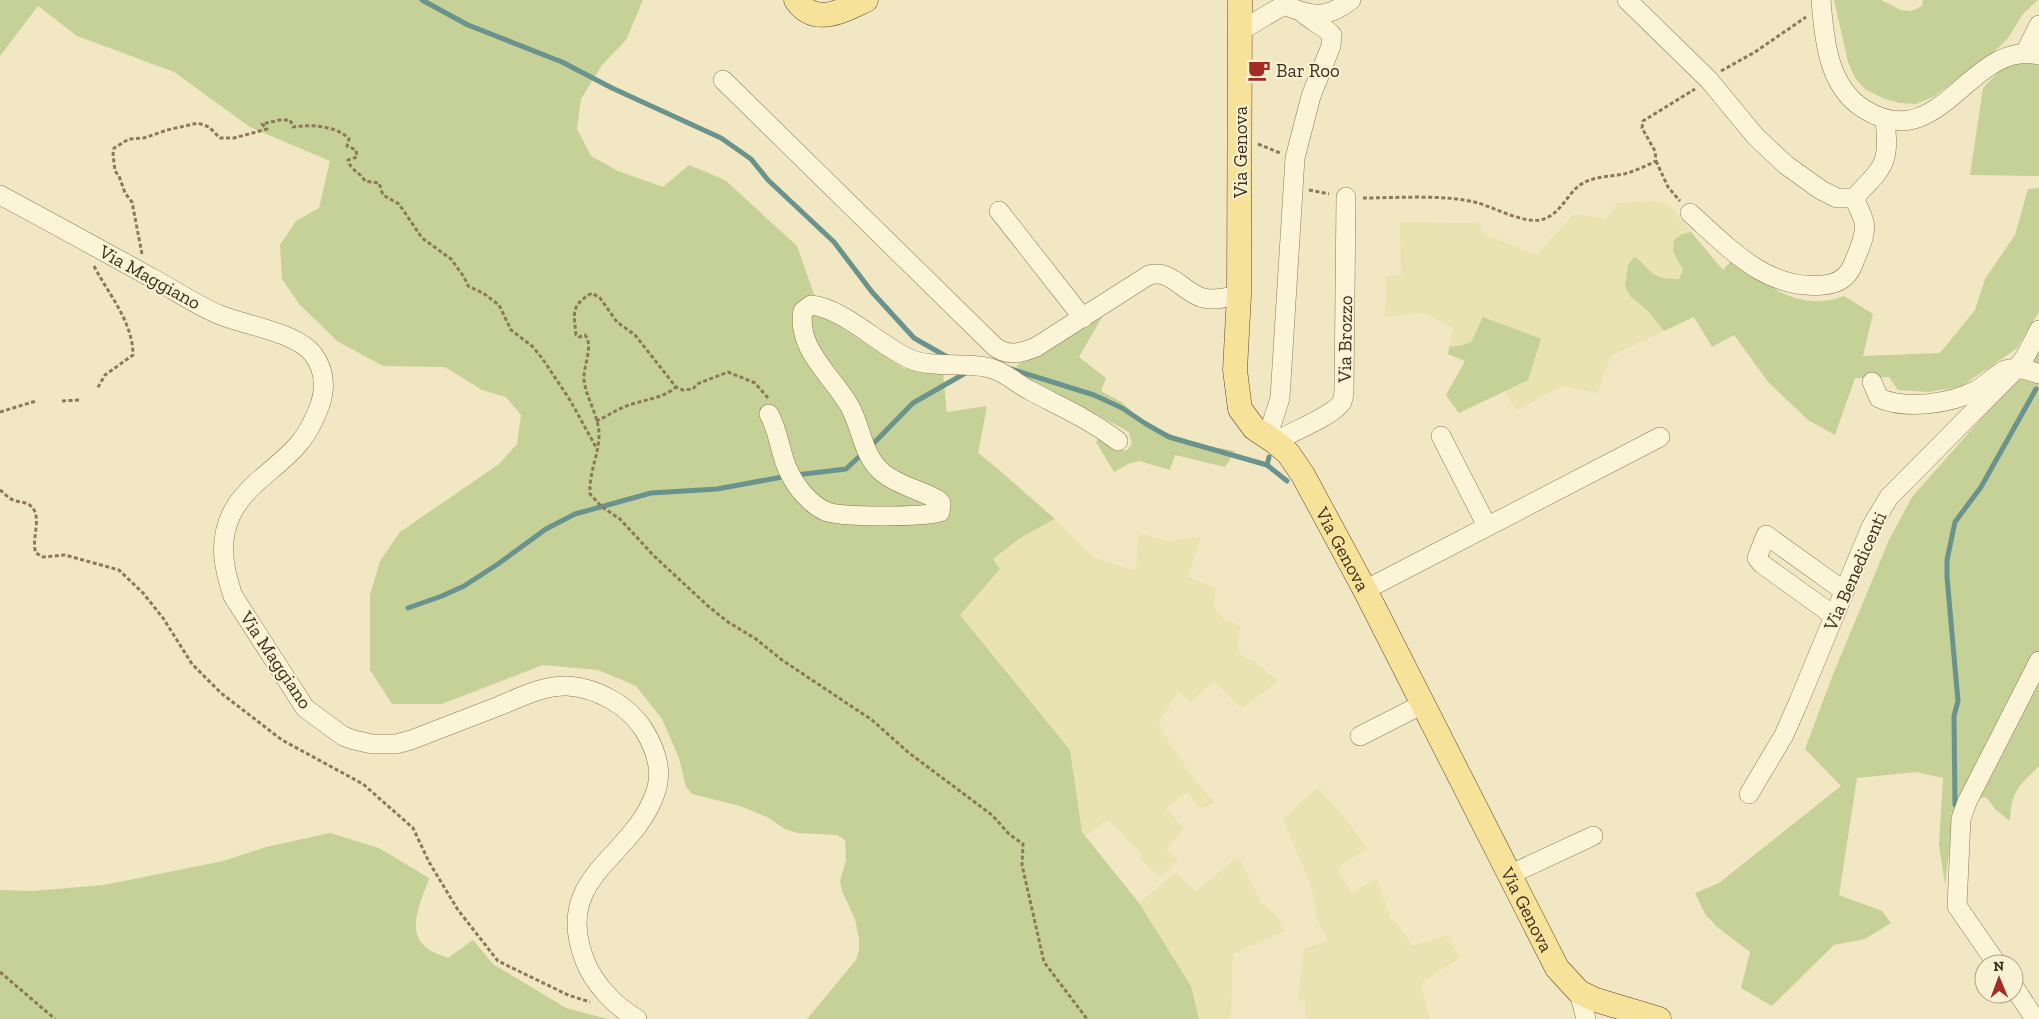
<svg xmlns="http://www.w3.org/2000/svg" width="2039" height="1019" font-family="'Zilla Slab',serif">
  <rect width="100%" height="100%" fill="#f1e8c3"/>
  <g fill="#e8e3b0">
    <path d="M1648,201L1668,204L1691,232L1682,234L1673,251L1683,270L1679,279H1668L1657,277L1649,270L1643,261L1628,265L1625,286L1638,303L1647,310L1664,331L1611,356L1597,393L1562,386L1517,410L1504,391L1528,380L1471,342L1463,345L1449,347L1453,329L1426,313L1385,317L1386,276L1401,275L1400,222L1480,223L1482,233L1536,255L1574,214L1606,219L1617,203Z"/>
    <path d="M1055,519L1093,557L1136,571L1138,533L1167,541L1201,537L1188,577L1216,588L1214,603L1216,611L1224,619L1240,626L1238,651L1244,658L1253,660L1278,681L1242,709L1214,681L1191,702L1178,691L1159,721L1162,731L1193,778L1214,802L1201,809L1187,792L1166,808L1184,829L1166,849L1178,861L1160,877L1139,858L1141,854L1108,819L1085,836L959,615L1000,569L992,559L1020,538Z"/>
    <path d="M1318,787L1355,831L1367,849L1337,868L1351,893L1377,879L1390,918L1397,924L1413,946L1447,935L1460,958L1420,984L1430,1019H1305V1000L1298,1001L1304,949L1328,940L1318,922L1311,886L1283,819Z"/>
    <path d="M1238,857L1262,904L1276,915L1285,931L1233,954L1231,1019H1199L1191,986L1139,903L1175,873L1196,891Z"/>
  </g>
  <g fill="#c5d196">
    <path d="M0,0H643L626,40L602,65L581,99L577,129L591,156L618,171L663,187L689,165L725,180L797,246L815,297L801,300L793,310V327L798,345L833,371L810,332L809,317L815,313L828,319L903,368L943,373L947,412L987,406L978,453L998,469L1055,519L1020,538L993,559L1000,569L960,615L1070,750L1082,832L1139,903L1191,986L1199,1019H807L856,960L859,950V939L855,919L842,891L840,881L846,860L845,840L837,835L797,833L785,829L767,817L740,806L692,794L686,787L679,758L662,719L636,686L598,670L543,665L442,704H392L370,670V595L380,561L400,532L499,464L517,444L521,415L506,397L482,390L445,367L383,366L337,341L299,304L282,279L280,245L296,221L319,208L330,161L250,127L174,72L77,36L38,6L0,56Z"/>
    <path d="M1834,0H1881L1901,10L1911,11L1922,6L1923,0H2038L2023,14L2008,38L1989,57L1933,97L1916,104L1900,103L1885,99L1866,90L1855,78L1848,62Z"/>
    <path d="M2017,63L2034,64L2039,66V176L1970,175L1983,88L2004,66Z"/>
    <path d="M2039,188V312L2016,349L1960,387L1928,392L1898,390L1889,377L1855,378L1835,435L1808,420L1769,383L1734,335L1712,347L1694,317L1664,331L1647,310L1630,296L1625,286L1628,265L1634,257C1642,261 1643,264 1649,270C1657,279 1668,279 1679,279L1683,270L1673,251L1674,240L1682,234L1691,232L1723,270L1731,261C1766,285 1800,313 1844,296L1873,314L1863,356L1940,353L1975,310L1985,279L2015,235L2028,189Z"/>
    <path d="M1106,310L1079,357L1106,378L1101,391L1121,402L1148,425L1193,443L1235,451L1225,467L1175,455L1170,470L1139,461L1128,464L1114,472L1096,442L1098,439L1116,451L1127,450L1132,444L1129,432L1068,399L1030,381L1016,372L1017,365Z"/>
    <path d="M1483,317L1541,339L1528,380L1459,413L1446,395L1465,361L1448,354L1449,347L1463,345L1471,342Z"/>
    <path d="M2039,346V651L1954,813L1945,885L1939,845L1943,778L1916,772L1857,778L1839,895L1882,911L1891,923L1865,939L1834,945L1772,1006L1741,988L1750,952L1717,927L1705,914L1695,893L1719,883L1841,786L1805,749L1834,672L1889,540L1912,497L2032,361Z"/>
    <path d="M2039,679V766C2019,786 2011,791 2010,821L1996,810L1986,797L1977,799Z"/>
    <path d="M330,833L379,848L429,878C423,898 404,932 427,948C433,953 441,955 448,958L473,940L493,964L566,1008L608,1019H0V890L32,891L104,885L223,861L266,847Z"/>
  </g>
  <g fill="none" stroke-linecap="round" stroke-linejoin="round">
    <g stroke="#6b938d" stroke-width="5">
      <path d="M422,0L468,25L562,62L612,88L721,138L751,159L768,180L834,242L872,292L914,338L949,358"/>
      <path d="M1011,369L1094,395L1122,408L1146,424L1169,437L1267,465L1287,481"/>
      <path d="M870,447L913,403L969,371"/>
      <path d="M1267,465L1269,457"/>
      <path d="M796,475L846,469L863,453"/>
      <path d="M408,608L442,596L464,586L498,564L546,529L575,514L651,493L717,489L788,476"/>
      <path d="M1955,805L1954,716L1958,701L1947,577V560L1955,522L1981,487L2036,389"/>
    </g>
    <defs>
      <g id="minor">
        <path d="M1627,0L1709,80L1756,137L1786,165L1821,190L1837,198H1854C1884,166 1890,165 1885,120"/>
        <path d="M1821,0C1824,39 1828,87 1864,109C1941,158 1970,39 2039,55"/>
        <path d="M1284,5C1312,17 1327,19 1351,0"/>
        <path d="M1240,31L1284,5"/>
        <path d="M2025,53L2039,25"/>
        <path d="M723,80L994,346C1007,357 1022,353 1036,347L1149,275C1172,269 1182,292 1203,298C1215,301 1227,297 1239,295"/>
        <path d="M0,195C50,222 100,249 150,277C173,289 196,305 220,315C244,325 296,332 313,354C324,369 326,387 320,405C315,418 310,430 301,441C280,468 246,483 231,515C218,543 224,569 233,596L305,708L343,736L354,740L372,744H396L411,740C440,729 470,717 499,706C521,697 544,685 568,686C597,688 628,705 644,730C655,748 663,770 656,791C634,859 551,875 585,961C594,984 615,1006 637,1019"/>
        <path d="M999,211L1083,318"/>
        <path d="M1690,213C1728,247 1767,291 1823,285C1838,284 1849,277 1854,262C1858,251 1867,235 1864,222C1862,214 1857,205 1854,198"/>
        <path d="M1872,382L1879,398C1906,410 1950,404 1977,390C1985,385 1998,373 2005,370C2016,366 2029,370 2039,374"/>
        <path d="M769,414C780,434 780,455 789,472C796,487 810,504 825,511C840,518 923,517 940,512L941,503L938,500C921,490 899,486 883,473C862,456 862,427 849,405C832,376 796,348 803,311L811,305C843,308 879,345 910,359C932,369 970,361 993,369C1006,373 1017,384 1029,390C1061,407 1089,419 1118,441"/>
        <path d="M1441,436L1487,526"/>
        <path d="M1265,437L1272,423L1280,398L1295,158L1311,96L1331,46L1332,35C1324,26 1313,22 1304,14"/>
        <path d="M1275,442C1292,431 1332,417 1342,402C1343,399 1344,394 1344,390L1346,197"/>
        <path d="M1365,590L1660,437"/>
        <path d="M1833,615L1762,564L1757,558L1766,535L1844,591"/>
        <path d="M1360,736L1423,704"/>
        <path d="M1749,794L1784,735L1799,701L1871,527L1889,497L2015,370L2025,357L2039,330"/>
        <path d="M1509,875L1593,836"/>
        <path d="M1997,964L1957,906L1961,819L1967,802L2039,661"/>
        <path d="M2014,987L2035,1019"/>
        <path d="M1579,992L1586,1019"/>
      </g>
      <g id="major">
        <path d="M796,0C815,27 842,11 866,0"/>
        <path id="s1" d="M1240,0L1239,295L1235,370L1240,409L1254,428L1275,442L1288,453L1303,475L1365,590L1557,968L1579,992L1596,1000L1659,1019"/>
      </g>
    </defs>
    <use href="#minor" stroke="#8d7958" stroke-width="20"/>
    <use href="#major" stroke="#5b462d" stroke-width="25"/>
    <g stroke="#8d7958" stroke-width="3" stroke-dasharray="4 2.5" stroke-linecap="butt">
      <path d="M1721,71L1755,52L1806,17"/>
      <path d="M1258,144L1280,153"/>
      <path d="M1656,161L1668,187L1680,201"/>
      <path d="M1309,190L1329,194"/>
      <path d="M1363,198C1396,198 1447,194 1478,203C1495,208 1523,223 1540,220C1560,216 1566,195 1580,185C1593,176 1609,177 1624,174C1635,171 1646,166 1656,161L1655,151L1642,128L1643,121L1695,89"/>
      <path d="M142,254L132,202L125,193L119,176L115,171L113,154L114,148L129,139L144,138L167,130L198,123L209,127L220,138H234L267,129L262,124L280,120H290L293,127C310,124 338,126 349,139L347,146L356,150L357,157L348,160C352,172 359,171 365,181L379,183L383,195L399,204L422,238L451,259L464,277L468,286L483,293L499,305L511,330L532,346L542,358L570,400L597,449"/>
      <path d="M94,266C109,295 133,322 133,355L105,375L97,389"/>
      <path d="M768,398L755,383L728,372L697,384L693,389L683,390L676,387L635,335L617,322L600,298L592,293C570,306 574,313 576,335L579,337L585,335C594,346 583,366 584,380C586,399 600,417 599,437C598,457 589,472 590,494L602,507L620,519L654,556L708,606L728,622L756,639L782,660L872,720L909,753L992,815L1009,834L1023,844L1022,865L1044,962L1087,1019"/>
      <path d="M62,401L79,400"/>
      <path d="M0,412L36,401"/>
      <path d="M596,421C606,417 614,411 624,407C640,400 663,399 676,387"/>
      <path d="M0,490C4,493 8,498 13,500C18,502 24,502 28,504C45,514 30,539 36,553L43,557L65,555L119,570L143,593L163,618L192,664L221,693L282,740L363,784L413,828L429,862L458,910L498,961L568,995L590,1002"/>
      <path d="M0,972L55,1019"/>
    </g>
    <use href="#minor" stroke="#fbf4d7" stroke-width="19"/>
    <use href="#major" stroke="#f7e299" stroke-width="24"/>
  </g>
  <defs>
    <symbol id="cafe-bare" viewBox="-9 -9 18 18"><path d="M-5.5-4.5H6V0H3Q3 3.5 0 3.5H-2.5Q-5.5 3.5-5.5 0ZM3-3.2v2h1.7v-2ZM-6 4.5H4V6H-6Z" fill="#a12d23" stroke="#f8f1d4" stroke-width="2.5" paint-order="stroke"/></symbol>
  </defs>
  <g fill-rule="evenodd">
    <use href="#cafe-bare" x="1243" y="54" width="32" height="32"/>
  </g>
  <g text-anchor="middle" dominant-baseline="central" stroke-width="4" stroke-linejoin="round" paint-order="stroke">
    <g font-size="19" fill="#3c2f1d" stroke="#f8f1d4" text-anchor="start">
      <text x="1276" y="70">Bar Roo</text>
    </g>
    <g font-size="19" fill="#3c2f1d" stroke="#f8f1d4">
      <text transform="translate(1240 152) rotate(-90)">Via Genova</text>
      <text transform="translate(150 277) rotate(29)">Via Maggiano</text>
      <text transform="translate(1345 339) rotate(-89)">Via Brozzo</text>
      <text stroke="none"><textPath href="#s1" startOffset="586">Via Genova</textPath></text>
      <text transform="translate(1855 571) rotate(-66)">Via Benedicenti</text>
      <text transform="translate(276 660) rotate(56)">Via Maggiano</text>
      <text stroke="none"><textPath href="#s1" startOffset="991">Via Genova</textPath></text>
    </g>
  </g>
  <g transform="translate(1999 979) rotate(359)"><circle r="24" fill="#f8f1d4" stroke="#ada38b"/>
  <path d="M0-4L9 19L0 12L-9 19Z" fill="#a12d23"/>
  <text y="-8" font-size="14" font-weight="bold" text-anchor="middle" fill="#3c2f1d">N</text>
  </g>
</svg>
